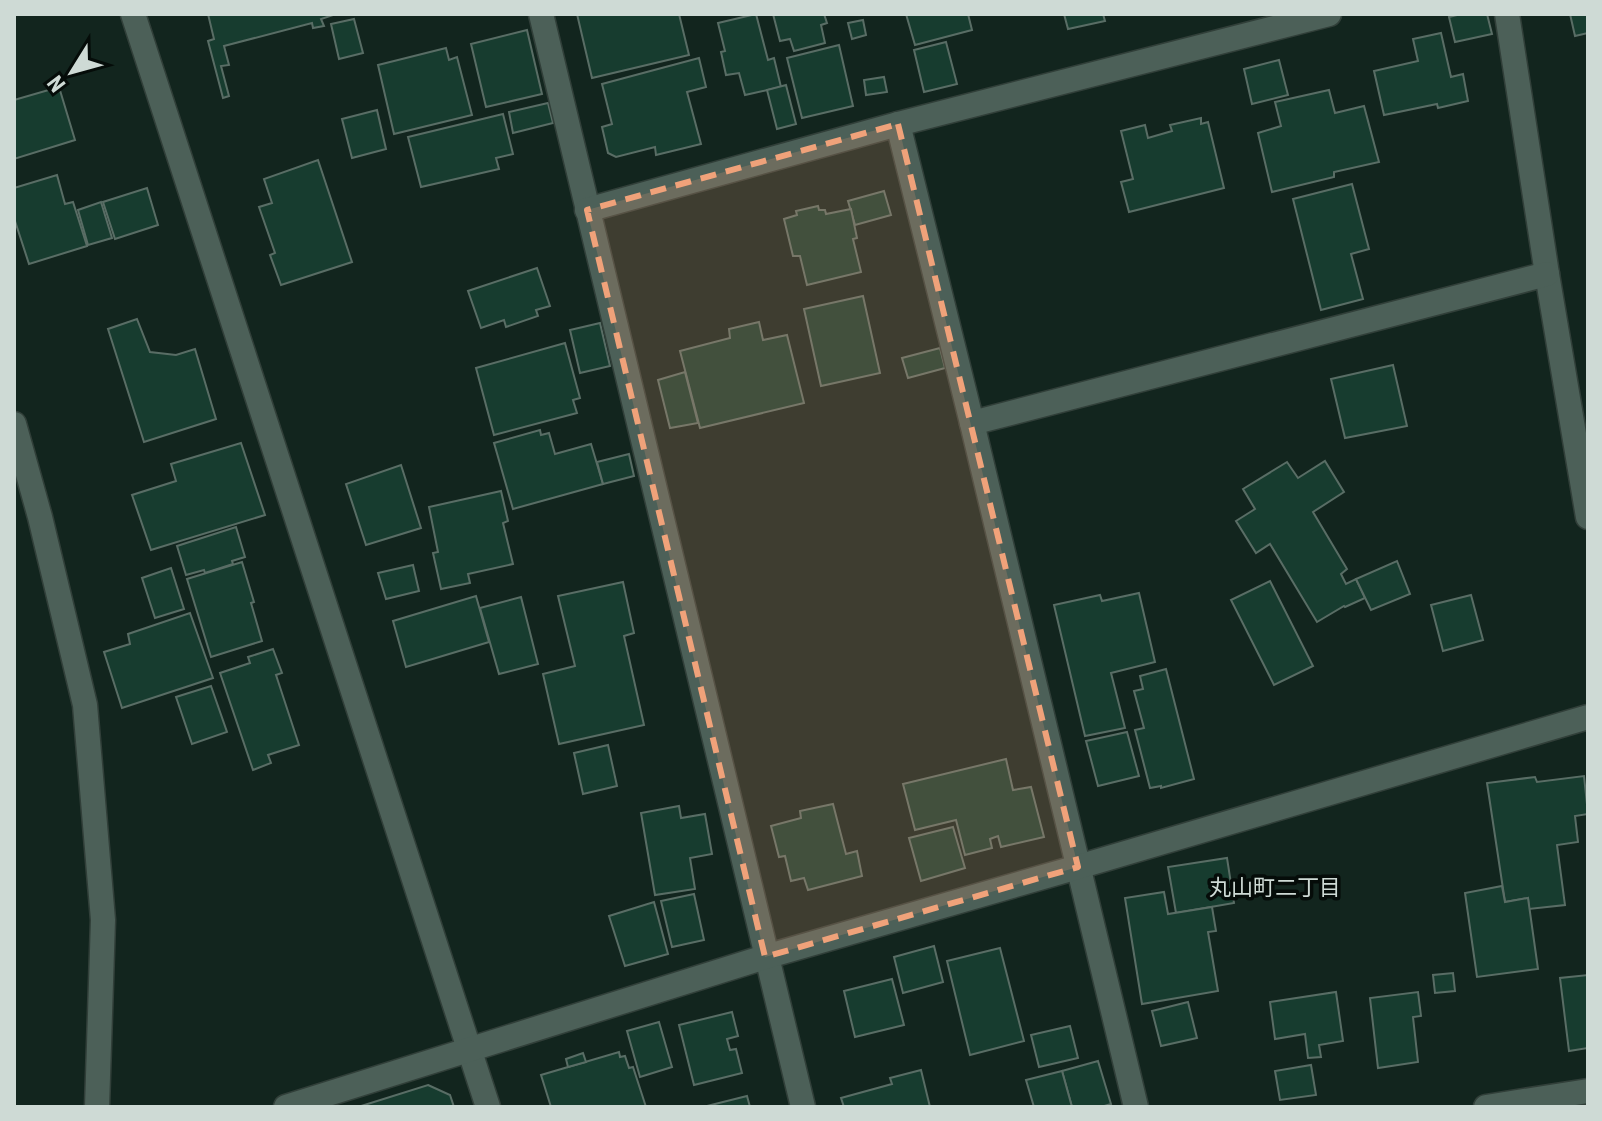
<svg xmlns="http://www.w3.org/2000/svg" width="1602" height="1121" font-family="'Roboto Condensed','Noto Sans JP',sans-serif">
  <rect width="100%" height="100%" fill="#12251e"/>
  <g fill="#173c2f" stroke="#596d65" stroke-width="2">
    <path d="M208,14H336L321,19L324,26L313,28L312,23L224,46L229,65L221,66L229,96L223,98L208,41L214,39Z"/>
    <path d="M577,14H679L689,55L592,78Z"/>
    <path d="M756,14L768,60L774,58L781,87L745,95L739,73L726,75L721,52L725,51L718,23Z"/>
    <path d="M773,14H824L827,23L821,25L825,43L794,51L790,39L780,41Z"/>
    <path d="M906,14H968L972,30L915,45Z"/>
    <path d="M1064,14H1103L1105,21L1068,29Z"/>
    <path d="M1461,14H1487L1492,34L1455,42L1449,17Z"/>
    <path d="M1570,14H1588V33L1575,36Z"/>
    <path d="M354,19L363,53L339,59L331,24Z"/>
    <path d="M863,20L866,35L852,39L848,23Z"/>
    <path d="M527,30L542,94L486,107L471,44Z"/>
    <path d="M1441,33L1451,77L1463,74L1468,101L1438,108L1437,104L1384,115L1374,71L1418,61L1413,39Z"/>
    <path d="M946,42L957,84L924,92L914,50Z"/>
    <path d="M839,45L853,106L802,118L787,58Z"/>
    <path d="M446,48L449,60L457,57L472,115L394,134L378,65Z"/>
    <path d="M699,58L706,87L687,92L701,144L656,155L655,147L616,157L608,153L602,127L612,124L602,84Z"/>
    <path d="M1279,60L1288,95L1252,104L1244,69Z"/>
    <path d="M884,77L887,92L866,95L864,80Z"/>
    <path d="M786,85L796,124L777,129L767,90Z"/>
    <path d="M59,87L75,140L14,159V100Z"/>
    <path d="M1329,90L1335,113L1364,106L1379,162L1334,172V177L1272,192L1258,133L1281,126L1275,102Z"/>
    <path d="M548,103L553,123L513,133L509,112Z"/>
    <path d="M377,110L386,149L352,158L342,119Z"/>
    <path d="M503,114L513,154L496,158L499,169L421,187L408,137Z"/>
    <path d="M1201,118V124L1208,122L1224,188L1129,212L1121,182L1133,179L1121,131L1145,125L1148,138L1172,131L1170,125Z"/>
    <path d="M318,160L352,262L281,285L270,255L275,253L259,207L272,203L264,179Z"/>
    <path d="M57,175L65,204L73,202L87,246L29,264L15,221L14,222V188Z"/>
    <path d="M1352,184L1369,249L1351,254L1363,299L1321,310L1293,199Z"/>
    <path d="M147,188L158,225L115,239L103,202Z"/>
    <path d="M884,191L891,215L855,225L848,201Z"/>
    <path d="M101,202L112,238L88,245L78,210Z"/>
    <path d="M818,206L819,210H825L826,214L851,209L857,238L853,239L861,272L807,285L800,256H793L784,219L797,215L796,211Z"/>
    <path d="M537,268L550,306L536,310L538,316L506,327L504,320L481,328L468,291Z"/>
    <path d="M863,296L880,373L821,386L804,309Z"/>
    <path d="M137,319L150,352L176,355L195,349L216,419L144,442L108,329Z"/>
    <path d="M759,322L763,340L787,335L804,403L700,428L680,351L730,338L729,329Z"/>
    <path d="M600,323L610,366L580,373L570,330Z"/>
    <path d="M565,343L580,398L573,400L577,413L494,435L476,368Z"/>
    <path d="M940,348L945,368L908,378L902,358Z"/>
    <path d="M1393,365L1407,426L1345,438L1331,379Z"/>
    <path d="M685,372L698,423L670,428L658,380Z"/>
    <path d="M540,430L541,435L549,433L555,454L591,444L603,484L513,509L494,443Z"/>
    <path d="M241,443L265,515L151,550L132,495L176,481L171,464Z"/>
    <path d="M629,454L634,476L603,484L597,462Z"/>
    <path d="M1325,461L1344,492L1313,512L1347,569L1341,574L1346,584L1356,579L1365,598L1345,607L1344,606L1317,622L1270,544L1256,553L1236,521L1255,509L1243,489L1287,462L1298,478Z"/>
    <path d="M401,465L421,528L366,545L346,484Z"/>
    <path d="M501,491L508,521L503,523L513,564L468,574L470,583L441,589L433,553L438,552L429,507Z"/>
    <path d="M236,527L245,557L232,561L233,564L205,573L204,570L186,575L177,546Z"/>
    <path d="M1397,561L1410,594L1371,610L1356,579Z"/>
    <path d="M242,562L254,602L251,603L262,641L211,657L187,579Z"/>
    <path d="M413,565L419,591L386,599L378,573Z"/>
    <path d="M171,568L184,609L155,618L142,578Z"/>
    <path d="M1270,581L1313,666L1274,685L1231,600Z"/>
    <path d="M623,582L634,633L624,636L644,725L559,744L543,674L575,666L558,596Z"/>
    <path d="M1139,593L1155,662L1111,673L1125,728L1085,736L1054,605L1100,595L1102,601Z"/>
    <path d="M1471,595L1483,640L1443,651L1431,605Z"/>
    <path d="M476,596L489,642L406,667L393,621Z"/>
    <path d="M521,597L538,664L499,674L480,608Z"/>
    <path d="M190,613L213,678L122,708L104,652L130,644L128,634Z"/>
    <path d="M273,649L282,673L276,675L299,745L268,755L271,763L253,770L220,673L250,663L248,657Z"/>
    <path d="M1166,669L1194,779L1161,788V786L1150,788L1135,730L1144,728L1134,691L1143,689L1140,676Z"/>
    <path d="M211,686L227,732L192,744L176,697Z"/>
    <path d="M1127,732L1139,776L1098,786L1086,741Z"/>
    <path d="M608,745L617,786L583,794L574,753Z"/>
    <path d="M1006,759L1013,790L1031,787L1044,837L1001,847L998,836L990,839L992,848L965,855L956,820L915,830L903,784Z"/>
    <path d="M1584,776L1588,814L1575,816L1578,842L1557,845L1565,905L1529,909L1528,898L1505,902L1487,783L1535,777L1537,782Z"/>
    <path d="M833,804L846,854L857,851L862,876L808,890L804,878L791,881L785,856L779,857L771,826L801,818L800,811Z"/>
    <path d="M679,806L681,818L705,814L712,854L690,858L695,889L655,895L641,813Z"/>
    <path d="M953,827L965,868L921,881L909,838Z"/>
    <path d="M1227,858L1234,903L1176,913L1168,867Z"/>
    <path d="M1502,886L1505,902L1528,898L1538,969L1477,977L1465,893Z"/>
    <path d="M1164,892L1168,914L1212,907L1216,931L1208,932L1218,991L1142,1004L1125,898Z"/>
    <path d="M694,894L704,940L672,947L661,901Z"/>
    <path d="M654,902L668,954L625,966L609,916Z"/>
    <path d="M934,946L943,982L903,993L894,957Z"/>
    <path d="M1000,948L1024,1041L970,1055L947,961Z"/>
    <path d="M1453,973L1455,991L1435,993L1433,975Z"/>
    <path d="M1588,975V1048L1569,1051L1560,978Z"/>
    <path d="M892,979L904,1025L855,1037L844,991Z"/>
    <path d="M1336,992L1343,1041L1319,1045L1321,1057L1308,1058L1305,1034L1275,1039L1270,1002Z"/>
    <path d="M1418,992L1421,1016L1413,1017L1418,1062L1378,1068L1370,998Z"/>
    <path d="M1188,1002L1197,1038L1161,1046L1152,1011Z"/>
    <path d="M732,1012L738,1036L727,1039L730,1050L736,1049L742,1073L694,1085L679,1025Z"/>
    <path d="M659,1022L672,1067L640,1077L627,1031Z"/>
    <path d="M1070,1026L1078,1058L1039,1067L1031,1035Z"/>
    <path d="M619,1052L620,1057L625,1056L629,1068L633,1067L646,1107H551L541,1075Z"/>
    <path d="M583,1053L586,1062L568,1067L566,1059Z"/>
    <path d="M1098,1061L1111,1104L1101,1107H1072L1062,1071Z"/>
    <path d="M1311,1065L1316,1095L1280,1100L1275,1071Z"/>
    <path d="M921,1070L930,1107H844L841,1098L892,1084L890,1078Z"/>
    <path d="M1062,1071L1072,1107H1034L1026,1080Z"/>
    <path d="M428,1085L450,1095L454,1107H358Z"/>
    <path d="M747,1096L750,1107H703Z"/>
  </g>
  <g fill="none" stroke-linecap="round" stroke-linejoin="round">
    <defs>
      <g id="minor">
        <path d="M133,14L488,1107"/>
        <path d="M541,14L803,1107"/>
        <path d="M1507,14L1547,274L1588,517"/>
        <path d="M898,124L972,423L1136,1107"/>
        <path d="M587,210L898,124L1329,14"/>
        <path d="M972,423L1547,274"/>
        <path d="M14,424L40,517L85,705L103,920L97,1107"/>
        <path d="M286,1107L765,957L1078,867L1588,717"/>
        <path d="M1486,1107L1588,1091"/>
      </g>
    </defs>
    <use href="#minor" stroke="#313f39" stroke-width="27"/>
    <use href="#minor" stroke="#4c6058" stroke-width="24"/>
  </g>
  <path fill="#f0a27a" fill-opacity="0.2" stroke="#f0a27a" stroke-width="6" stroke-dasharray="16 10" stroke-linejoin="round" d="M898,124L1078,867L765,957L587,210Z"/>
  <g text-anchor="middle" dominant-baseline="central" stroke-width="7" stroke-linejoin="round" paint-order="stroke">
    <g font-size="22" fill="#cedad5" stroke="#050c09">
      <text x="1275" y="887">丸山町二丁目</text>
    </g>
  </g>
  <rect width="1602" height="1121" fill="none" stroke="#cedad5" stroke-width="32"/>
  <g transform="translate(72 72) rotate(233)" stroke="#050c09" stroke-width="6" paint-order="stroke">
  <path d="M0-6L14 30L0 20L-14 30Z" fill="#cedad5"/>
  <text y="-12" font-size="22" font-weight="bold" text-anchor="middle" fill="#cedad5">N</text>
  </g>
</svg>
